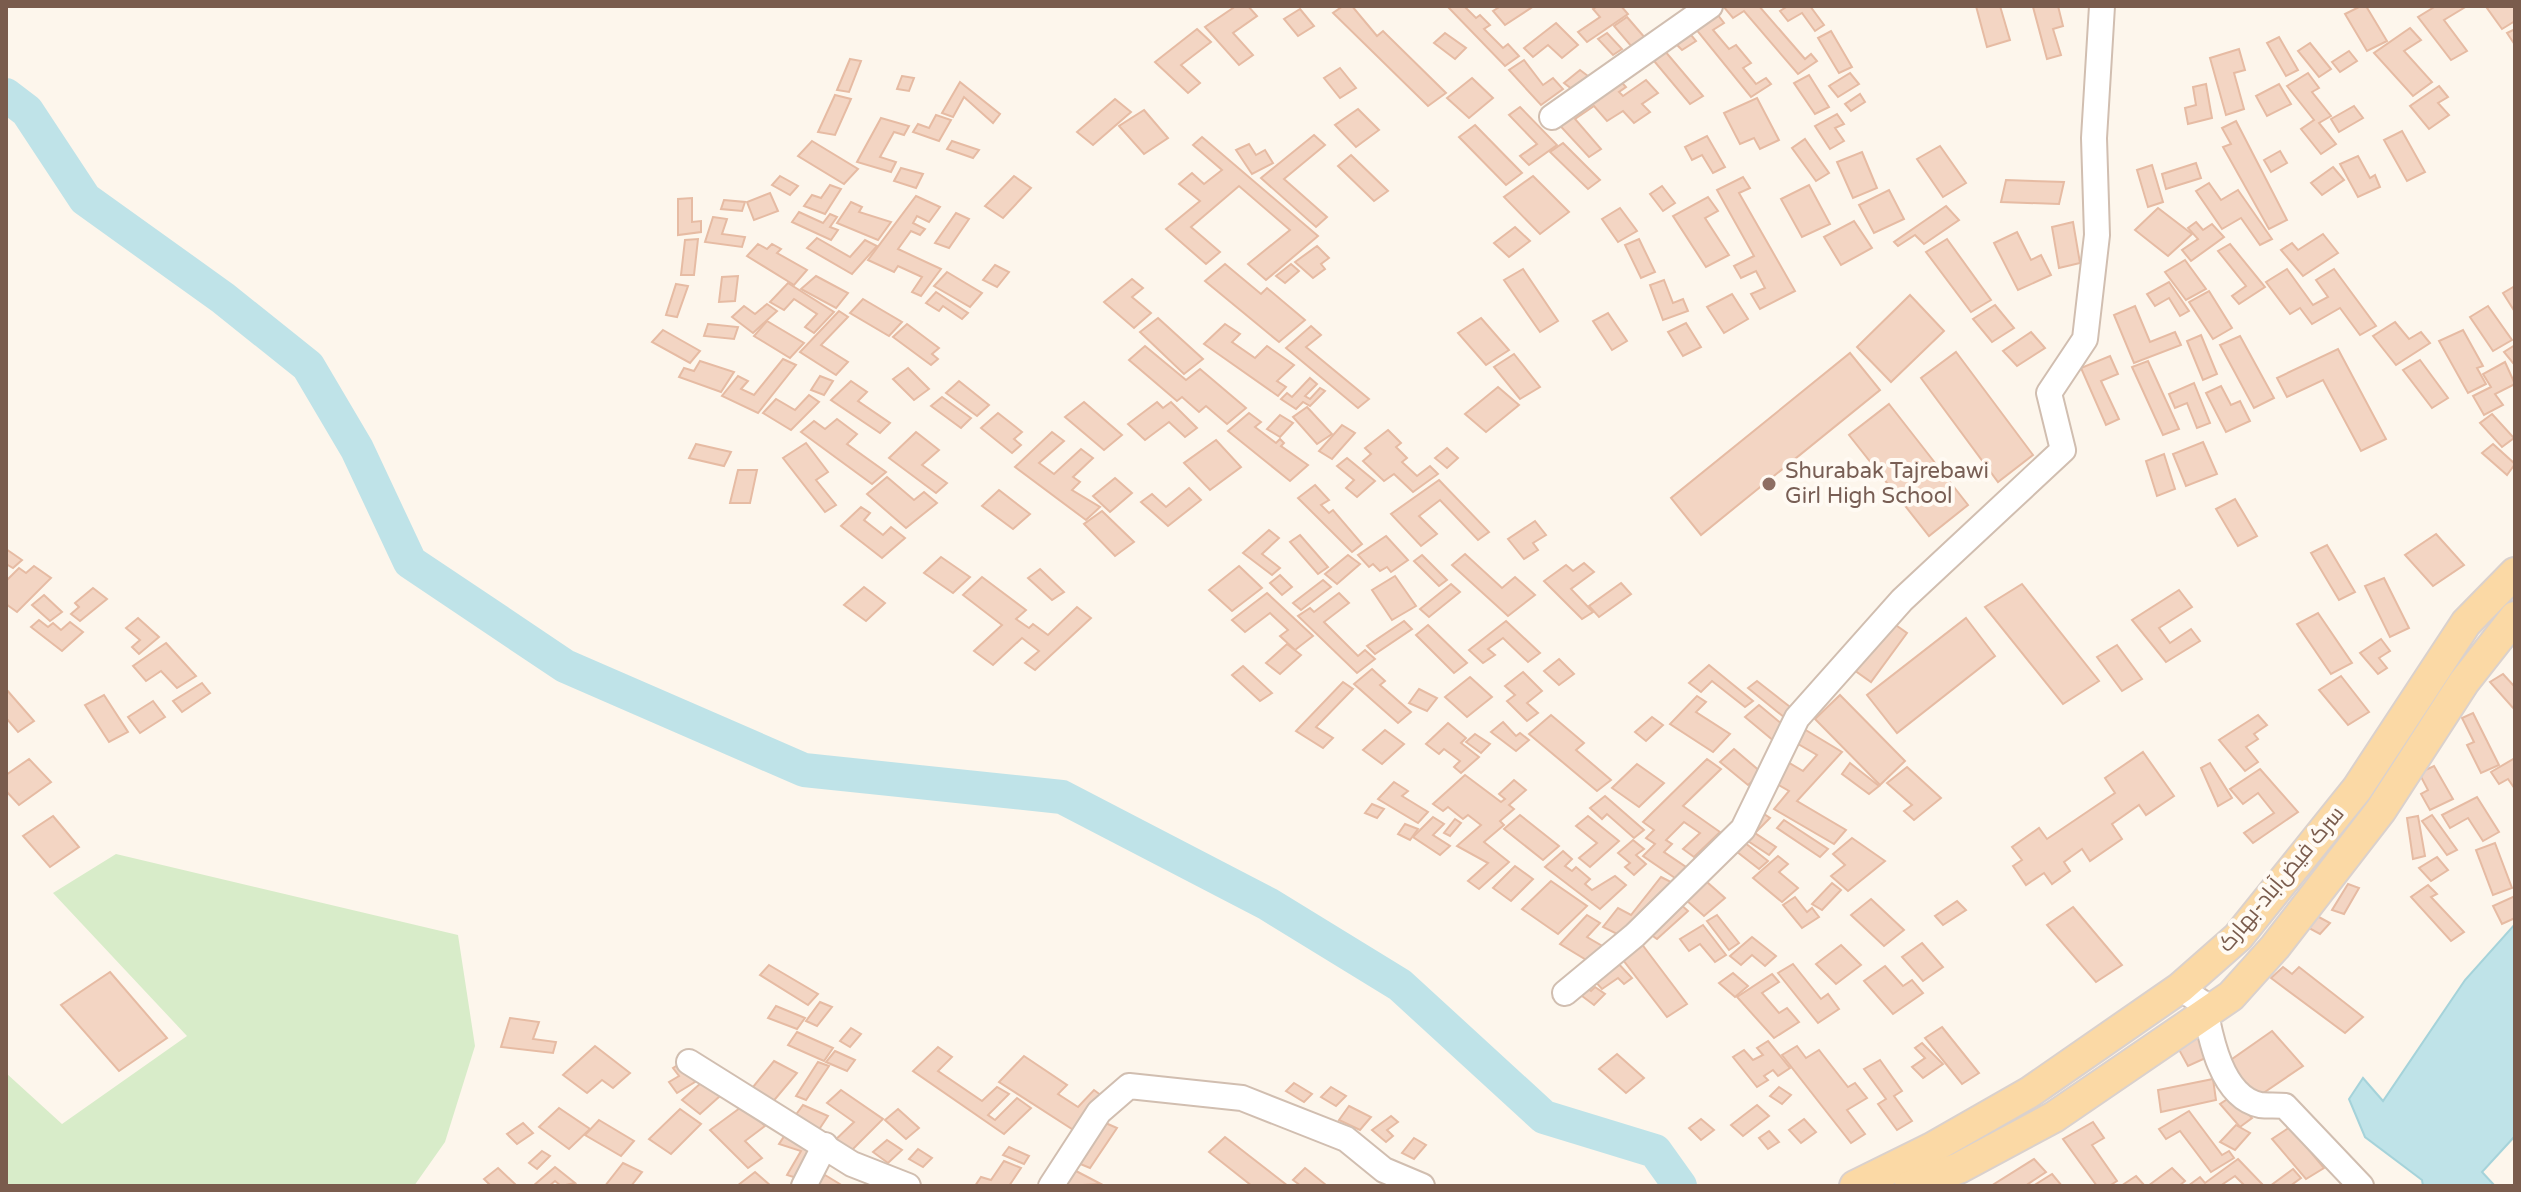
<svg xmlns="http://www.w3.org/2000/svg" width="2521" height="1192" font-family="'Varela Round',Cairo,sans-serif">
  <rect width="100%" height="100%" fill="#fdf6ec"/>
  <path fill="#d8ecc9" d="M116,854L458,935L475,1046L445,1142L414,1186H6V1073L62,1124L187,1036L53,893Z"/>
  <path fill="#bfe3e8" stroke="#a5d3da" stroke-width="2" d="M2515,924V1136L2482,1172L2495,1186H2423L2422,1180L2365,1137L2349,1099L2363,1078L2383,1101L2465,980Z"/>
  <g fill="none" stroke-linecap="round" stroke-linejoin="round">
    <path stroke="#bfe3e8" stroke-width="34" d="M6,95L27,111L85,199L223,298L308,366L357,449L410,562L565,666L804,770L1062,797L1268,904L1400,985L1544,1117L1655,1151L1680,1186"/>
  </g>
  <g fill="#f3d5c3" stroke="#e6bba3" stroke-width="2">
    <path d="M1236,6H1248L1257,16L1233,33L1253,55L1239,65L1205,27Z"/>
    <path d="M1343,6H1352L1377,36L1383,31L1446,93L1428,106L1333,13Z"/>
    <path d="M1447,6H1464L1476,18L1480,15L1490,25L1484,29L1503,48L1508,44L1519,56L1505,66Z"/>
    <path d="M1501,6H1534L1505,25L1493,11Z"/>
    <path d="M1598,6H1621L1628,14L1587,42L1578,32L1600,17L1593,9Z"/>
    <path d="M1711,6L1724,23L1713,30L1729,49L1736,45L1751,63L1743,68L1756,84L1766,78L1771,84L1751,97L1686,17Z"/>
    <path d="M1723,6H1759L1805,59L1811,54L1817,61L1798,74L1744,11L1733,18Z"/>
    <path d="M1788,6H1810L1824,25L1815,31L1802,13L1788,21L1780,11Z"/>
    <path d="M1976,6H2000L2010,40L1987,47Z"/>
    <path d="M2058,6L2063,26L2053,29L2061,55L2047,59L2033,7Z"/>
    <path d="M2361,6H2366L2387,41L2367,51L2345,14Z"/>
    <path d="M2436,6H2467L2444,20L2467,51L2451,60L2418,17Z"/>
    <path d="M2491,6H2515V21L2502,29L2487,8Z"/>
    <path d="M1300,9L1314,26L1298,36L1284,19Z"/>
    <path d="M1627,17L1646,39L1632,47L1614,26Z"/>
    <path d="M1556,23L1578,45L1562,58L1548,45L1533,57L1524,48Z"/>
    <path d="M1682,24L1696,41L1682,50L1675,43L1664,50L1703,96L1690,104L1644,49Z"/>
    <path d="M2410,28L2421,40L2404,51L2432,82L2413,96L2374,53Z"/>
    <path d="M1197,29L1211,42L1181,65L1200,83L1188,93L1155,62Z"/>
    <path d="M2515,29V45L2507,33Z"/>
    <path d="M1831,31L1852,67L1839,73L1818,38Z"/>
    <path d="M1445,33L1466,48L1455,59L1434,43Z"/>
    <path d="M1607,33L1622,49L1613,55L1598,39Z"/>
    <path d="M2279,37L2298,70L2286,76L2267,43Z"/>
    <path d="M2310,43L2331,69L2319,77L2298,51Z"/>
    <path d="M2239,49L2245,70L2234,73L2244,109L2226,115L2210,58Z"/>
    <path d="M2349,51L2357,61L2340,72L2332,62Z"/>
    <path d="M850,59L861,61L849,92L837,90Z"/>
    <path d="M1524,60L1543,85L1553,78L1563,89L1541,105L1509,70Z"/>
    <path d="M1340,68L1356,88L1340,98L1324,78Z"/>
    <path d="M1580,70L1588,76L1573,90L1564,83Z"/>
    <path d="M1850,73L1859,84L1838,97L1829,86Z"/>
    <path d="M2308,73L2319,88L2312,92L2331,116L2319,123L2336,144L2321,154L2301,129L2314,120L2287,86Z"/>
    <path d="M1614,74L1626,87L1619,92L1623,96L1646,80L1658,93L1642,104L1650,112L1634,123L1623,111L1607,121L1594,106L1575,119L1601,149L1589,157L1552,117Z"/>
    <path d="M1809,75L1829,107L1815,114L1794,83Z"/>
    <path d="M902,76L914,78L909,91L897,89Z"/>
    <path d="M1472,78L1493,98L1469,118L1447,98Z"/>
    <path d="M960,82L1000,114L993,123L964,97L953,117L942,113Z"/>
    <path d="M2206,84L2212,118L2188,124L2185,108L2196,105L2193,87Z"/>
    <path d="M2279,84L2291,104L2267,116L2256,96Z"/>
    <path d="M2439,86L2448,97L2438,103L2449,115L2429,129L2410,106Z"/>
    <path d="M1860,94L1865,102L1851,111L1845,104Z"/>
    <path d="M835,95L851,99L835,135L818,132Z"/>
    <path d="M1757,98L1779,140L1760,149L1754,138L1740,144L1724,113Z"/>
    <path d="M1115,99L1131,112L1093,145L1077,132Z"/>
    <path d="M2354,106L2363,118L2339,132L2331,119Z"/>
    <path d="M1520,107L1557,145L1529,165L1520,156L1537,144L1509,115Z"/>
    <path d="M1358,109L1379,130L1356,147L1335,125Z"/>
    <path d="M1144,110L1168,138L1144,154L1119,126Z"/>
    <path d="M1837,114L1844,124L1835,128L1844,141L1830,149L1815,126Z"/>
    <path d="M936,115L951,120L939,141L913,132L918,124L929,128Z"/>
    <path d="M881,118L909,126L904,135L894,132L880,157L896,162L891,172L857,162Z"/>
    <path d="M2236,121L2287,220L2269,229L2223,147L2231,144L2222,128Z"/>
    <path d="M1475,125L1522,173L1506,185L1459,137Z"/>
    <path d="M2402,131L2425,172L2407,181L2384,140Z"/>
    <path d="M1314,135L1325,145L1284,179L1327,217L1316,227L1261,178Z"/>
    <path d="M1707,136L1725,167L1713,173L1702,155L1692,160L1685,147Z"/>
    <path d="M1202,137L1318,236L1266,280L1248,264L1290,230L1239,186L1191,227L1220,252L1206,264L1166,229L1200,201L1179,184L1192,173L1204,184L1222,170L1193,145Z"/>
    <path d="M1805,139L1829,173L1816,181L1792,148Z"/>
    <path d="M812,141L858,169L844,184L798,156Z"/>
    <path d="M952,141L979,150L973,158L947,149Z"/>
    <path d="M1563,143L1600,180L1588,189L1550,152Z"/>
    <path d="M1249,144L1256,155L1265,150L1273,163L1252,174L1236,150Z"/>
    <path d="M1940,146L1966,183L1943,197L1917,159Z"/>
    <path d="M2280,151L2287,163L2271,172L2264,160Z"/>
    <path d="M1862,152L1877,188L1853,198L1837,162Z"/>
    <path d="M1351,155L1388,191L1374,201L1338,166Z"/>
    <path d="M2358,156L2370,178L2375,175L2380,187L2358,197L2340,164Z"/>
    <path d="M2196,163L2201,178L2166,189L2162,174Z"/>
    <path d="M2152,165L2163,202L2148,207L2137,170Z"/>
    <path d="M2333,167L2344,180L2322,195L2311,183Z"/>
    <path d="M901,168L923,174L916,188L894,181Z"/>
    <path d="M780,176L798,186L790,195L772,185Z"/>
    <path d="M1014,176L1031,188L1003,218L985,206Z"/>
    <path d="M1533,176L1569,212L1540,234L1504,197Z"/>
    <path d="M1743,177L1750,188L1739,193L1795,291L1760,309L1751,294L1765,288L1756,271L1741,278L1734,266L1754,256L1717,190Z"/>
    <path d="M2006,180L2064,182L2059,204L2001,202Z"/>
    <path d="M2209,183L2221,200L2238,190L2272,239L2260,245L2241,218L2222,229L2196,191Z"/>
    <path d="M830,185L841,189L825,214L804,206L812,195L821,198Z"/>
    <path d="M1809,185L1830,224L1802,237L1781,199Z"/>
    <path d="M1662,186L1675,203L1663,211L1650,194Z"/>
    <path d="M1889,190L1904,219L1874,233L1859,205Z"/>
    <path d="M770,193L778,211L754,220L747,202Z"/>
    <path d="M916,196L940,207L929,222L917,216L913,223L925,229L920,235L911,231L898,249L941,269L921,296L912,292L922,277L898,266L894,272L868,260Z"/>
    <path d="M1708,197L1718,211L1705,218L1729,255L1706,267L1673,216Z"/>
    <path d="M692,198V222L701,221V232L678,235V199Z"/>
    <path d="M724,200L745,202L742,211L721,209Z"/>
    <path d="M851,202L862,207L859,212L891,222L878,240L837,223Z"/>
    <path d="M1946,206L1959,220L1924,244L1915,235L1898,246L1894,242Z"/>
    <path d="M1620,208L1637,231L1618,242L1602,219Z"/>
    <path d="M2158,208L2192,234L2168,256L2135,230Z"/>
    <path d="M799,212L823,223L830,214L837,217L830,227L838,230L831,240L792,222Z"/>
    <path d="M956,213L969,219L949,248L935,243Z"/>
    <path d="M713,217L727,219L722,234L745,237L742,247L705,242Z"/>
    <path d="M1854,221L1872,248L1841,265L1824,237Z"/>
    <path d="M2073,222L2080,263L2059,268L2052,227Z"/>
    <path d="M2196,222L2203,230L2212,224L2224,237L2191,261L2182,250L2198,239L2188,228Z"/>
    <path d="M1515,227L1530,241L1509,257L1494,243Z"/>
    <path d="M2017,232L2031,260L2041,255L2051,275L2018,290L1994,243Z"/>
    <path d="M2323,234L2338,253L2303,276L2281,250L2292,243L2298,250Z"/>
    <path d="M817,238L850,257L865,240L877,246L852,274L807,248Z"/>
    <path d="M698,239L694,275H681L685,240Z"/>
    <path d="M1639,239L1655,272L1641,278L1625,245Z"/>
    <path d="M1947,239L1991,300L1971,312L1926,252Z"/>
    <path d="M758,244L767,249L772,244L781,249L777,253L807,270L794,285L747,256Z"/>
    <path d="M2230,244L2265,287L2239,304L2232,296L2246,286L2218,251Z"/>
    <path d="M1317,246L1329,258L1321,264L1325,269L1313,278L1295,262Z"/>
    <path d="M2185,260L2206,289L2186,300L2165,272Z"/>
    <path d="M1225,264L1261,294L1267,288L1305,320L1279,342L1205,281Z"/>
    <path d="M1291,264L1299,271L1285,283L1276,276Z"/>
    <path d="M995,265L1009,272L997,287L983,280Z"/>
    <path d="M1523,269L1558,321L1540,332L1504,280Z"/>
    <path d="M2287,269L2313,305L2328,297L2316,280L2334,269L2376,326L2360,335L2340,308L2312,324L2300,308L2290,314L2266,282Z"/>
    <path d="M947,272L982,293L970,307L934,286Z"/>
    <path d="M738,276L735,301L719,302L722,277Z"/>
    <path d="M816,276L848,293L836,308L801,289Z"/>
    <path d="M1132,279L1143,288L1132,297L1151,313L1134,328L1104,302Z"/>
    <path d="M1664,280L1673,303L1683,299L1688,311L1663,320L1650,285Z"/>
    <path d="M2169,282L2189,311L2180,316L2169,298L2155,306L2147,294Z"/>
    <path d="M788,283L834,312L814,333L805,327L817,314L794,299L784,310L770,302Z"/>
    <path d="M676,284L688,286L677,317L666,315Z"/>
    <path d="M2515,286V312L2503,293Z"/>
    <path d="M2209,291L2232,328L2213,339L2189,302Z"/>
    <path d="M936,292L968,313L962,319L943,306L939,311L926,303Z"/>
    <path d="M1732,294L1748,319L1724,333L1707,307Z"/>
    <path d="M1910,295L1944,331L1891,382L1857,347Z"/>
    <path d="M863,299L902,322L889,336L850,313Z"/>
    <path d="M767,304L777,311L753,333L732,317L744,306L755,314Z"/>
    <path d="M1995,305L2014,328L1992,342L1973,319Z"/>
    <path d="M2135,306L2150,342L2175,332L2181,345L2134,363L2114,315Z"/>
    <path d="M2488,306L2512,340L2493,351L2470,317Z"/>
    <path d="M839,311L848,317L821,345L848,362L836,375L800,352Z"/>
    <path d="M1608,313L1627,341L1612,350L1593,321Z"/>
    <path d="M1158,318L1203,359L1184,374L1140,332Z"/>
    <path d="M1481,318L1509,350L1486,365L1458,333Z"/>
    <path d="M767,321L804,343L790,358L754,336Z"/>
    <path d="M2395,322L2409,339L2421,332L2430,343L2396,365L2373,336Z"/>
    <path d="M1686,323L1701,347L1683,356L1668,332Z"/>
    <path d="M708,324L738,327L734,339L704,336Z"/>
    <path d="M907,324L939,348L932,354L938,359L931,365L893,337Z"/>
    <path d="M1225,324L1240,334L1232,342L1255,358L1267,346L1294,365L1277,381L1286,387L1278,396L1204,344Z"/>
    <path d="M1311,326L1321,335L1306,347L1369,399L1358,408L1286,348Z"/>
    <path d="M663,330L700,351L690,363L652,342Z"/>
    <path d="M2463,330L2483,366L2477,368L2486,384L2468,393L2439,341Z"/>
    <path d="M2031,332L2045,348L2017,366L2003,351Z"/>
    <path d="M2201,335L2217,374L2203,380L2187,341Z"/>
    <path d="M2240,336L2274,398L2254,408L2220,345Z"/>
    <path d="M2515,345V362L2513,363L2504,352Z"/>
    <path d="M1145,346L1186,380L1200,369L1246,408L1227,424L1206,406L1199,412L1182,397L1177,401L1129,360Z"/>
    <path d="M2338,349L2386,439L2361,451L2323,380L2287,397L2277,378Z"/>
    <path d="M1956,352L2033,455L1998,482L1921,378Z"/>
    <path d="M1850,353L1880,390L1701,535L1671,498Z"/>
    <path d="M1514,354L1540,387L1520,399L1494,367Z"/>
    <path d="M2110,356L2118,374L2101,381L2119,419L2106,425L2081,368Z"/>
    <path d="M783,359L796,365L758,413L722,396L738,376L748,381L741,389L754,395Z"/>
    <path d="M2420,360L2448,398L2432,408L2403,370Z"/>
    <path d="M700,361L734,372L721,392L679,377L684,368L694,371Z"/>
    <path d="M2148,361L2179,429L2163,435L2132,367Z"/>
    <path d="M2505,362L2515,384L2495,394L2503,405L2484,415L2473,396L2491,387L2483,374Z"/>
    <path d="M908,368L929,389L914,400L893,379Z"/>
    <path d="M820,376L833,381L824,395L811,390Z"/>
    <path d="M1310,378L1317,384L1305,396L1310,399L1320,388L1325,391L1310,406L1303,402L1296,409L1281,399L1287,393L1292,397Z"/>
    <path d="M851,381L867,392L858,401L890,423L880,433L831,400Z"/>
    <path d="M959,381L989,405L977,416L946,393Z"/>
    <path d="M2194,383L2210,423L2197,428L2187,403L2175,408L2169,394Z"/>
    <path d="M2221,386L2231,405L2240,401L2250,421L2226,432L2206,393Z"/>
    <path d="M1498,387L1519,405L1486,432L1465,414Z"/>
    <path d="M809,395L819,402L791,430L763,413L776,399L795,410Z"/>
    <path d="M942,397L971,418L961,428L931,406Z"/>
    <path d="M1084,402L1122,435L1104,450L1065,417Z"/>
    <path d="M1157,402L1163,408L1171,402L1197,428L1185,437L1169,422L1145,440L1128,424Z"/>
    <path d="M1889,404L1968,505L1929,536L1849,435Z"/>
    <path d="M1307,407L1332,434L1317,444L1293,417Z"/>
    <path d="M998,413L1022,432L1014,439L1021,445L1012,453L981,428Z"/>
    <path d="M1249,413L1261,422L1255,427L1276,443L1280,439L1284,443L1281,446L1308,465L1290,481L1228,431Z"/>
    <path d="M2492,414L2514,438L2502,447L2480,423Z"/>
    <path d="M1280,415L1293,423L1280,437L1267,429Z"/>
    <path d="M837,419L857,434L847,444L886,472L872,484L801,432L814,421L825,429Z"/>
    <path d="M1342,425L1355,433L1332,459L1319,451Z"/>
    <path d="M1388,430L1401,443L1396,447L1407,458L1402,462L1417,476L1430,466L1438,474L1413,492L1394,474L1384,481L1363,461L1371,454L1365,448Z"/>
    <path d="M916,432L939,450L922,465L947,483L936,493L889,458Z"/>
    <path d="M1052,432L1064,441L1039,463L1054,474L1081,449L1093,458L1073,477L1080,482L1072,490L1100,507L1086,520L1015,467Z"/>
    <path d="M1216,440L1241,467L1210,490L1184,463Z"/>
    <path d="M2203,442L2217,474L2186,486L2173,454Z"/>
    <path d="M806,443L828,472L816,480L836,505L825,512L783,458Z"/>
    <path d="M696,444L731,452L724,466L689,458Z"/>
    <path d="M2493,444L2515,464L2507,475L2482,453Z"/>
    <path d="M1447,448L1458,458L1447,468L1435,458Z"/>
    <path d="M2164,454L2175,489L2157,496L2146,461Z"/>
    <path d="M1347,458L1375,481L1357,497L1346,488L1354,480L1337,466Z"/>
    <path d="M738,470H757L750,503H730Z"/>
    <path d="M887,477L914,500L924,492L937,503L906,528L867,494Z"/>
    <path d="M1115,478L1132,493L1110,512L1093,496Z"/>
    <path d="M1439,480L1489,532L1478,540L1440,500L1419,516L1437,534L1421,546L1391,514Z"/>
    <path d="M1315,485L1329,500L1321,505L1329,513L1333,510L1362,544L1352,552L1298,498Z"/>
    <path d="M1189,488L1201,500L1168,526L1141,502L1152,494L1166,507Z"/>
    <path d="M999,490L1030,514L1013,529L982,506Z"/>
    <path d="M2235,499L2257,536L2238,546L2216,509Z"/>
    <path d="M861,507L870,513L864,520L883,535L891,527L905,538L882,558L841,526Z"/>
    <path d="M1102,511L1134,542L1115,556L1084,524Z"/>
    <path d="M1535,521L1546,535L1533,543L1538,550L1524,559L1508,539Z"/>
    <path d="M1269,530L1279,538L1262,554L1280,568L1272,575L1243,553Z"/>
    <path d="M2436,534L2464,565L2433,586L2405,555Z"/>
    <path d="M1300,535L1328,567L1318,574L1290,542Z"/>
    <path d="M1386,536L1408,560L1391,572L1387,567L1380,571L1373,564L1369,567L1358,555Z"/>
    <path d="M2327,545L2355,592L2339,600L2311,553Z"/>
    <path d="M6,549L22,560L13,568L6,564Z"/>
    <path d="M1465,554L1502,588L1515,577L1535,595L1508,616L1452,565Z"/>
    <path d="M1348,555L1360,564L1337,584L1325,574Z"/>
    <path d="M1422,555L1447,580L1439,586L1414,561Z"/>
    <path d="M941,557L970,577L953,593L924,573Z"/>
    <path d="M1584,563L1594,572L1571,589L1593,612L1582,619L1544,581L1566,565L1573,571Z"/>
    <path d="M34,566L51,578L17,612L6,604V581L19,568L26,573Z"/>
    <path d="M1239,566L1262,588L1232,611L1209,590Z"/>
    <path d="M1040,569L1064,592L1052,600L1028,578Z"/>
    <path d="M1280,575L1292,587L1282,595L1270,583Z"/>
    <path d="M1395,576L1416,606L1392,620L1372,590Z"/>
    <path d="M982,577L1026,610L1016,619L1029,628L1033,624L1048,635L1077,607L1091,618L1035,670L1025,663L1039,651L1022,638L993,665L974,651L1002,625L963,595Z"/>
    <path d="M2384,578L2409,628L2390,637L2365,586Z"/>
    <path d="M1323,580L1331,587L1301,610L1293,603Z"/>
    <path d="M1621,583L1631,594L1599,617L1589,606Z"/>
    <path d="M1451,584L1460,592L1429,617L1420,609Z"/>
    <path d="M2022,584L2099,681L2063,704L1985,607Z"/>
    <path d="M864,587L885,603L866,621L844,605Z"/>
    <path d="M93,588L107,599L80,621L71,614L79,607L75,603Z"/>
    <path d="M2179,590L2192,607L2159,628L2170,643L2191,629L2200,641L2166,662L2132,620Z"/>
    <path d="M1267,593L1313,636L1295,650L1280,636L1288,630L1270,613L1245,632L1232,620Z"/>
    <path d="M1339,593L1349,603L1324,622L1358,656L1365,650L1375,659L1357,673L1298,616L1310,608L1314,612Z"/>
    <path d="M44,595L62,612L50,621L32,605Z"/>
    <path d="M2318,613L2352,663L2331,674L2297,624Z"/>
    <path d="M138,618L159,637L139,654L132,647L140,640L126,628Z"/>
    <path d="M1966,618L1995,656L1897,733L1867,695Z"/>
    <path d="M39,620L48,627L53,623L61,630L70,622L83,632L62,651L31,627Z"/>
    <path d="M1404,621L1412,629L1375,654L1367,646Z"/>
    <path d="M1506,621L1540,653L1528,662L1503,638L1488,649L1495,655L1483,663L1469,650Z"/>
    <path d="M1890,621L1907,633L1871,682L1854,670Z"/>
    <path d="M1428,625L1467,663L1454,673L1416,635Z"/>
    <path d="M2381,639L2390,651L2379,658L2387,668L2378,674L2360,653Z"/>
    <path d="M166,643L196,676L177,688L161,671L146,681L133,666Z"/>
    <path d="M1287,644L1301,655L1280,674L1266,663Z"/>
    <path d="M2117,645L2142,679L2122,691L2097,657Z"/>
    <path d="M1559,659L1574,674L1559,685L1544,671Z"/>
    <path d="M1709,665L1753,701L1745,707L1712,681L1701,692L1689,683Z"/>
    <path d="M1243,666L1272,693L1260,701L1232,675Z"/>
    <path d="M1372,669L1385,681L1380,685L1411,712L1398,723L1354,684Z"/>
    <path d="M1523,672L1542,691L1527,703L1538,713L1527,721L1507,701L1515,695L1505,686Z"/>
    <path d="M2503,674L2515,687L2514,709L2490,682Z"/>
    <path d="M2341,676L2369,712L2348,725L2319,690Z"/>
    <path d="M1470,677L1492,697L1467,717L1445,697Z"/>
    <path d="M1757,681L1794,710L1785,718L1748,688Z"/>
    <path d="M1343,682L1353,689L1316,727L1333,738L1323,748L1296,731Z"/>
    <path d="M202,683L210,693L182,712L173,701Z"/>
    <path d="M6,689L34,721L18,732L6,718Z"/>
    <path d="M1419,689L1437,698L1427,711L1409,703Z"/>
    <path d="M104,695L128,732L109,742L85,705Z"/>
    <path d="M1840,695L1905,761L1880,785L1815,719Z"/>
    <path d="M1697,696L1706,702L1696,712L1730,734L1713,752L1670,724Z"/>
    <path d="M153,701L165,717L140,733L128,717Z"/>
    <path d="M1759,705L1789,730L1775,742L1745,717Z"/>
    <path d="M2473,713L2499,765L2481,773L2467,745L2474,742L2462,718Z"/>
    <path d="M1551,715L1584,743L1576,750L1611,780L1597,791L1529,734Z"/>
    <path d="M2258,715L2267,725L2254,734L2258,739L2246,747L2258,762L2245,771L2219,740Z"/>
    <path d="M1652,717L1663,725L1646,741L1635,732Z"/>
    <path d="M1503,722L1516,736L1520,733L1529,740L1516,751L1491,732Z"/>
    <path d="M1448,723L1466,738L1461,743L1479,757L1461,773L1454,767L1460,761L1444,749L1439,754L1426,744Z"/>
    <path d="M1804,729L1842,752L1797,801L1846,830L1834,844L1774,809L1789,791L1765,777L1781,758L1803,771L1817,755L1793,741Z"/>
    <path d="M1385,730L1404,744L1382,764L1363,750Z"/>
    <path d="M1475,734L1490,744L1481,753L1466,742Z"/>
    <path d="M1734,749L1762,773L1748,785L1720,762Z"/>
    <path d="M2143,752L2174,796L2146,815L2139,805L2112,824L2122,839L2090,861L2082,849L2064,862L2070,871L2052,884L2044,873L2026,885L2013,866L2022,860L2012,847L2039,828L2047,839L2115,793L2105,778Z"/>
    <path d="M2515,758V789L2508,779L2499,784L2491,772Z"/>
    <path d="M29,759L51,782L19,805L6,791V775Z"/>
    <path d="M1707,759L1721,769L1683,806L1720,832L1694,857L1683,849L1700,833L1684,822L1666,840L1672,844L1664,852L1686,867L1675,878L1643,856L1655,844L1646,838L1654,830L1643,822Z"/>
    <path d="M1850,763L1879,786L1869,794L1842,774Z"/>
    <path d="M2210,763L2232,798L2218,806L2201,768Z"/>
    <path d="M1637,764L1664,783L1639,807L1612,788Z"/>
    <path d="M2434,766L2453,799L2430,810L2421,794L2428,790L2419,773Z"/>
    <path d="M1907,767L1941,798L1914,820L1904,811L1912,805L1887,783Z"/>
    <path d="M2260,769L2298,812L2253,843L2244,833L2274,813L2258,793L2243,804L2230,789Z"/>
    <path d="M1465,775L1501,802L1505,799L1499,794L1514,780L1526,790L1509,805L1514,809L1500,821L1504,825L1484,842L1509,862L1479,889L1468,881L1488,863L1457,846L1481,825L1468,815L1463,819L1448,807L1443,811L1433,804Z"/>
    <path d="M1394,782L1408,791L1402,796L1428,812L1418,823L1378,799Z"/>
    <path d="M1605,796L1644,830L1634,838L1607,814L1602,819L1590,808Z"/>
    <path d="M2477,797L2499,832L2483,841L2468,818L2450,828L2442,815Z"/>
    <path d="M1372,804L1384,809L1377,818L1365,813Z"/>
    <path d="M1752,806L1770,818L1755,833L1776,847L1769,855L1730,829Z"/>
    <path d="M1520,815L1559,846L1543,860L1504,829Z"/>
    <path d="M2432,815L2457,850L2447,855L2422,821Z"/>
    <path d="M53,816L79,847L50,867L23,836Z"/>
    <path d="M1588,816L1619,841L1590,867L1579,858L1597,843L1576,826Z"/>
    <path d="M2418,816L2425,856L2413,859L2407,818Z"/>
    <path d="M1433,817L1444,824L1433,835L1450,846L1440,855L1413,837Z"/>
    <path d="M1455,819L1461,823L1450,836L1444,833Z"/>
    <path d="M1784,820L1828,849L1820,857L1777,828Z"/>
    <path d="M1405,824L1418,829L1410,840L1398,834Z"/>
    <path d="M1730,831L1768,861L1759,869L1732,848Z"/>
    <path d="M1852,838L1885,861L1848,891L1831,876L1845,865L1833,854Z"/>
    <path d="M1633,840L1644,849L1636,855L1646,864L1634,875L1625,867L1630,863L1618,853Z"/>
    <path d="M2495,843L2512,888L2493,895L2476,850Z"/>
    <path d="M1563,851L1572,859L1565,866L1572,871L1576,867L1590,879L1585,884L1592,890L1615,876L1626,885L1600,909L1545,867Z"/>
    <path d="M1778,856L1788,864L1779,872L1798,888L1782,902L1753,878Z"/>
    <path d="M2437,857L2448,870L2431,881L2419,868Z"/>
    <path d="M1515,866L1533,879L1511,901L1493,888Z"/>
    <path d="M1698,874L1725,898L1704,916L1676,891Z"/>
    <path d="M1661,877L1675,884L1629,940L1603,927L1618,908L1631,915Z"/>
    <path d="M1551,881L1587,906L1558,934L1522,909Z"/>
    <path d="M1832,883L1841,890L1822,910L1812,904Z"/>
    <path d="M2348,884L2359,888L2344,914L2332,910Z"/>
    <path d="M2428,885L2437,894L2431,897L2464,932L2451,941L2411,897Z"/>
    <path d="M2515,896V918L2502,924L2493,906Z"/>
    <path d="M1795,897L1807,912L1812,908L1819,917L1802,928L1783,905Z"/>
    <path d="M1871,899L1904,930L1884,946L1851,915Z"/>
    <path d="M1957,901L1966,910L1943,925L1935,916Z"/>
    <path d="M1679,903L1688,911L1657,939L1647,932Z"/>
    <path d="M2073,907L2122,965L2096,982L2047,925Z"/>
    <path d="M1587,915L1600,923L1587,937L1604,947L1598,967L1560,944Z"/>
    <path d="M1717,915L1739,943L1729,950L1707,921Z"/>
    <path d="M2317,916L2330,923L2320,934L2307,927Z"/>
    <path d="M1703,925L1726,955L1715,962L1700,944L1689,951L1680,939Z"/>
    <path d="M1752,937L1776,956L1765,966L1752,955L1741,965L1730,956Z"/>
    <path d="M1641,943L1687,1004L1667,1017L1620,956Z"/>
    <path d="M1922,943L1943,967L1923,981L1902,957Z"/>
    <path d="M1841,945L1861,965L1836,984L1816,964Z"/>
    <path d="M1615,960L1632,978L1624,984L1618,978L1602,989L1591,977Z"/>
    <path d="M1793,964L1821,999L1828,994L1839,1009L1818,1023L1778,973Z"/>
    <path d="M769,965L818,994L808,1005L760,975Z"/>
    <path d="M1885,966L1903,986L1912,980L1923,993L1893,1014L1864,981Z"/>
    <path d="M2283,967L2292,974L2299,967L2363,1017L2345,1033L2271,978Z"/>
    <path d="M110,972L167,1038L119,1071L61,1005Z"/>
    <path d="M1733,973L1748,986L1735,997L1719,983Z"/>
    <path d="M1772,974L1779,982L1762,993L1779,1013L1787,1008L1799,1022L1774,1038L1737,997Z"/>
    <path d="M1585,987L1591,991L1595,987L1605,994L1594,1005L1578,993Z"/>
    <path d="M820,1002L832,1007L817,1026L806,1021Z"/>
    <path d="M776,1006L805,1018L797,1029L768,1018Z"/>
    <path d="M510,1018L539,1022L533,1039L556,1042L553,1053L501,1047Z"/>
    <path d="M1942,1027L1979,1073L1962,1084L1925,1038Z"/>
    <path d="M851,1028L861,1034L850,1047L840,1041Z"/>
    <path d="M2272,1031L2303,1066L2256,1098L2225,1064Z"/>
    <path d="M797,1032L833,1048L824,1061L788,1045Z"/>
    <path d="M2200,1035L2210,1056L2188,1066L2177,1046Z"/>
    <path d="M1768,1041L1790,1068L1778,1076L1773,1070L1764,1076L1768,1080L1757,1087L1733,1057L1744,1050L1753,1060L1763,1055L1757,1048Z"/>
    <path d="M1922,1043L1943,1064L1923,1078L1912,1067L1925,1058L1915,1048Z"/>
    <path d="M595,1046L630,1073L613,1088L602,1080L587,1093L563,1075Z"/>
    <path d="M1797,1046L1806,1058L1819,1050L1848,1087L1855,1083L1867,1098L1847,1110L1865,1134L1851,1143L1782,1055Z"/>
    <path d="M938,1047L952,1057L938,1071L982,1101L997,1087L1009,1094L988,1115L995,1120L1017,1098L1031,1108L1004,1134L913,1071Z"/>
    <path d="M835,1051L855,1060L847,1071L826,1062Z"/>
    <path d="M1617,1054L1644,1078L1626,1093L1599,1069Z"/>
    <path d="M1024,1056L1067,1085L1058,1094L1078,1107L1094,1090L1106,1099L1075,1131L999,1082Z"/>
    <path d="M1880,1060L1902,1091L1894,1096L1912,1121L1897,1130L1878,1104L1886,1099L1864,1069Z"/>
    <path d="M774,1061L797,1073L771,1104L749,1092Z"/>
    <path d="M818,1062L829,1066L806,1100L796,1096Z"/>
    <path d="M681,1063L695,1082L677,1093L669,1082L679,1076L673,1068Z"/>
    <path d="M2213,1079L2216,1100L2161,1112L2158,1090Z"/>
    <path d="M702,1082L720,1096L700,1114L682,1100Z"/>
    <path d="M1294,1083L1312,1094L1304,1102L1286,1091Z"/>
    <path d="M1331,1087L1346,1096L1336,1106L1321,1097Z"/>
    <path d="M1779,1087L1791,1095L1782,1104L1770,1096Z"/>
    <path d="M841,1090L883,1119L848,1154L832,1143L854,1122L827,1103Z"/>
    <path d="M2232,1096L2252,1118L2240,1127L2220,1104Z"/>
    <path d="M744,1105L765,1126L745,1141L762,1158L748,1168L710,1130Z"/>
    <path d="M803,1105L828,1116L818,1131L792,1120Z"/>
    <path d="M1757,1105L1769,1116L1743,1136L1731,1125Z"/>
    <path d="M1349,1106L1371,1117L1360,1130L1339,1120Z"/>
    <path d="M559,1108L590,1129L569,1149L539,1127Z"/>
    <path d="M680,1109L701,1124L671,1154L649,1139Z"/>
    <path d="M898,1109L919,1128L906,1139L885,1120Z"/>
    <path d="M2189,1111L2222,1155L2229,1151L2234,1158L2211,1172L2180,1131L2166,1139L2159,1129Z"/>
    <path d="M1391,1116L1398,1122L1387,1130L1393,1136L1386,1142L1372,1130Z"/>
    <path d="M1701,1119L1714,1130L1701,1140L1689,1128Z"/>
    <path d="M1804,1119L1816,1132L1801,1143L1789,1130Z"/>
    <path d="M599,1120L634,1141L621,1156L585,1135Z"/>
    <path d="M1101,1121L1117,1128L1090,1168L1073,1161Z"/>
    <path d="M2093,1122L2104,1138L2092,1145L2117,1181L2109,1186H2097L2063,1139Z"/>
    <path d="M523,1123L533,1133L517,1144L507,1134Z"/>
    <path d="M2236,1125L2250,1133L2235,1150L2220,1142Z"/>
    <path d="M2290,1127L2324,1168L2306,1179L2272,1139Z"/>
    <path d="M1769,1131L1779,1142L1768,1149L1759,1138Z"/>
    <path d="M785,1135L820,1147L800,1179L787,1175L801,1151L779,1144Z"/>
    <path d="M1225,1137L1288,1186H1252L1209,1152Z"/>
    <path d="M1414,1138L1426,1145L1414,1159L1402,1153Z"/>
    <path d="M887,1140L902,1150L888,1163L873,1152Z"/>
    <path d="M1009,1147L1029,1156L1024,1164L1003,1155Z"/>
    <path d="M918,1149L932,1158L923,1167L909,1159Z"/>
    <path d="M542,1151L550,1156L537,1169L529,1163Z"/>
    <path d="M2034,1159L2046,1172L2025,1186H1991Z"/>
    <path d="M2238,1159L2264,1186H2245L2235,1176L2220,1186H2188L2200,1177L2205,1183Z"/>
    <path d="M1004,1161L1021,1168L1009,1186H975L981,1177L991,1180Z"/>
    <path d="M623,1163L642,1172L631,1186H605Z"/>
    <path d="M555,1167L575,1183L561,1186L555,1181L549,1186H533Z"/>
    <path d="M498,1168L517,1186H491L484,1179Z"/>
    <path d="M1305,1168L1326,1185L1301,1186L1293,1180Z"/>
    <path d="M2172,1168L2185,1181L2179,1186H2148Z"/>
    <path d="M2293,1169L2301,1178L2290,1186H2270Z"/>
    <path d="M1076,1171L1101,1184L1064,1186Z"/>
    <path d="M755,1172L771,1186H737Z"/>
    <path d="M2052,1174L2062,1186H2033Z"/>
    <path d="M825,1175L843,1186H815Z"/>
    <path d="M2136,1176L2145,1186H2121Z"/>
  </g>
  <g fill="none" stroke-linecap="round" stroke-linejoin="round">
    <defs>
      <g id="minor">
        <path d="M1552,117L1710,6"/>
        <path d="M2180,988L2204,1004C2210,1036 2221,1097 2260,1105C2268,1106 2277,1105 2285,1106L2361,1186"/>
        <path d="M1565,993L1635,935L1743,829L1797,718L1902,600L2063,450L2049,393L2085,339L2097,235L2094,138L2102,6"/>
        <path d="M689,1062L852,1164L908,1186"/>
        <path d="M804,1186L825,1145"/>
        <path d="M1051,1186L1099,1112L1129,1086L1242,1098L1346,1139L1384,1170L1422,1186"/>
      </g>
      <g id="major">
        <path d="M1855,1186L1932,1148L2030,1092L2180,988L2238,937L2357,789L2466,623L2515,573"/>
        <path d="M1910,1186L1959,1168L2054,1117L2231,996L2275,947L2381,810L2464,682L2515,617"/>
      </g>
    </defs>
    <use href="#minor" stroke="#d1beb0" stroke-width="28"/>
    <use href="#major" stroke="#dad1cd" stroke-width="34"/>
    <use href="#minor" stroke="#fff" stroke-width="24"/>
    <use href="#major" stroke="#fbd9a5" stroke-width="30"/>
  </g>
  <circle fill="#8d6e63" stroke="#fffaf3" stroke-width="3" cx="1769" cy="484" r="8"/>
  <g text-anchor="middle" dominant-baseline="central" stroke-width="8" stroke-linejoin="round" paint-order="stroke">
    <g font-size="22" fill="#785e54" stroke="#fffaf3" text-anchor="start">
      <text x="1785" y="471">Shurabak Tajrebawi<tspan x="1785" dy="25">Girl High School</tspan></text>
    </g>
    <g font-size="22" fill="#7a5c4d" stroke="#fffaf3">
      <text transform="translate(2281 879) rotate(-50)">سرک فیض‌آباد-بهارک</text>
    </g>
  </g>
  <rect width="2521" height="1192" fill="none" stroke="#7a5c4d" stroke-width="16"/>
</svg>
